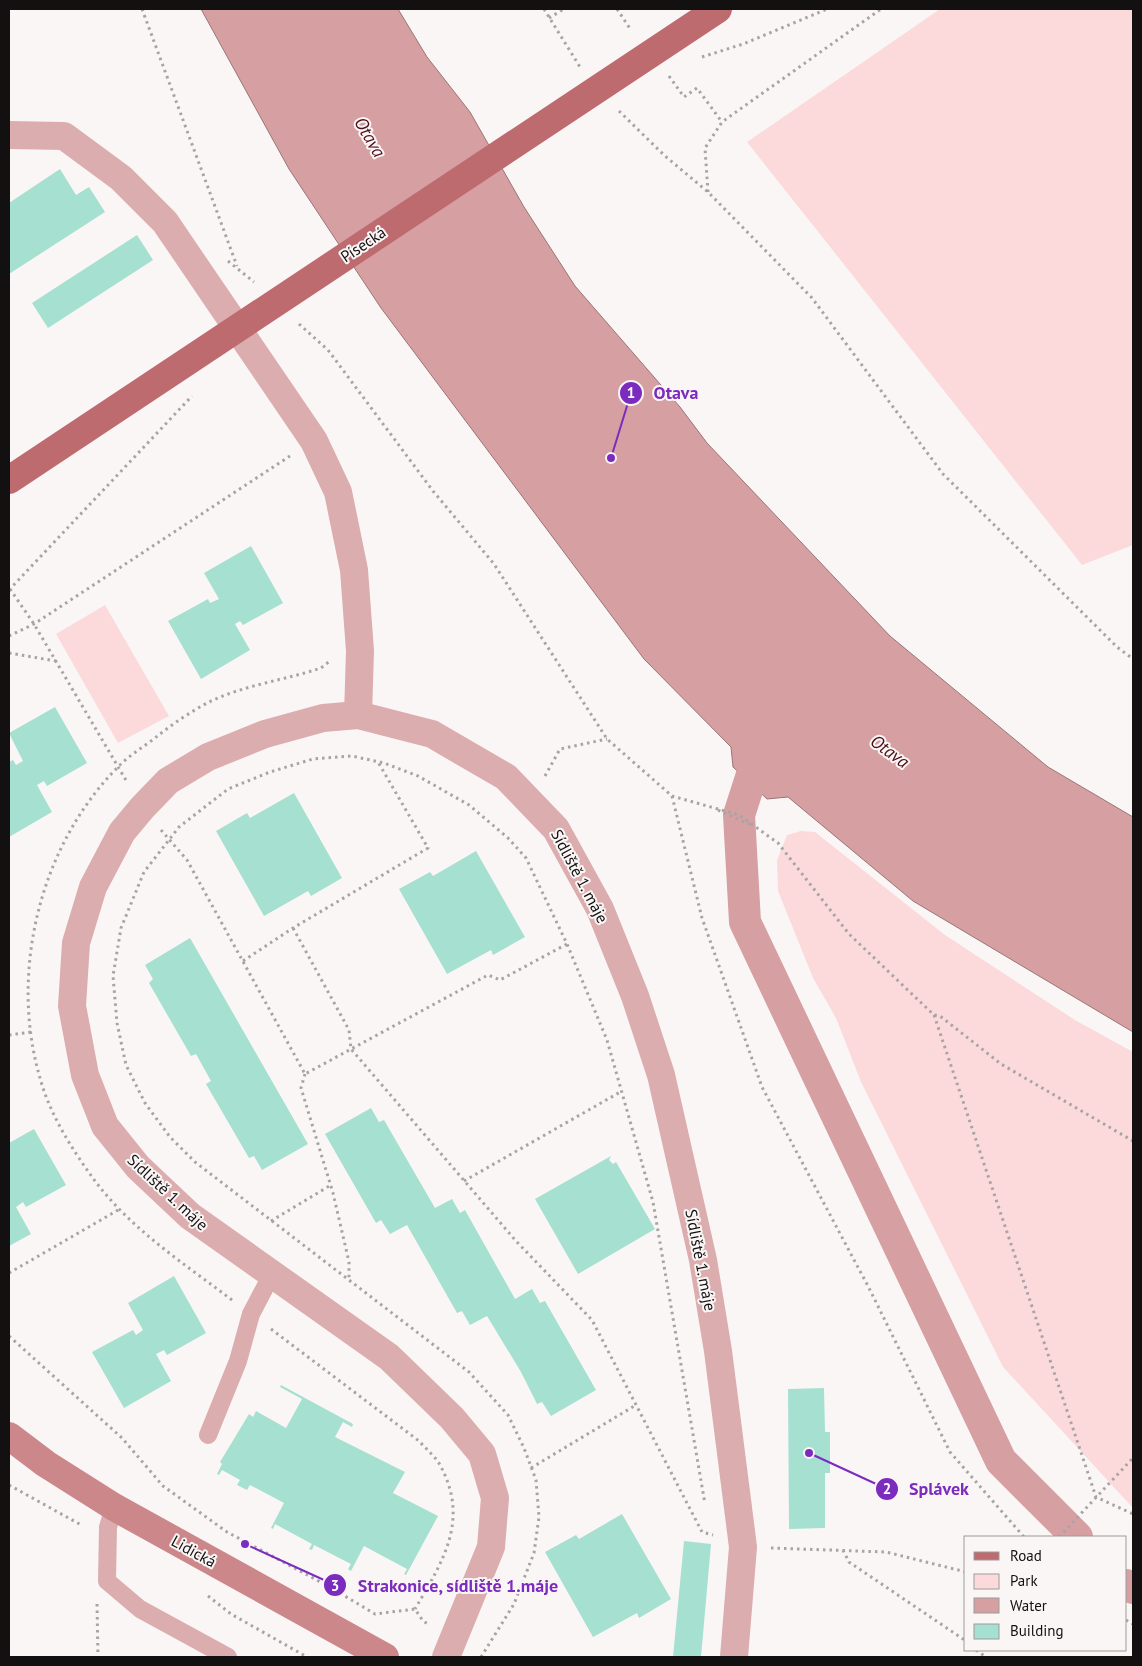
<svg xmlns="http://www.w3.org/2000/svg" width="1142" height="1666" font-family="'PT Sans',sans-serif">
  <rect width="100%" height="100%" fill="#fbf6f6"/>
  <g fill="#fcdadb">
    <path d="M940,9H1133V545L1082,565L747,142Z"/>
    <path d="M105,605L169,716L118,743L56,634Z"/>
    <path d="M801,831L815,832L945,935L1075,1020L1133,1052V1508L1003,1367L861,1082L836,1018L813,978L778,891L777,860L787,835Z"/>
  </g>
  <path fill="#d6a0a2" stroke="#9b7576" d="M201,9H398L427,57L470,112L524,207L575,286L680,407L707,443L890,636L1048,767L1133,817V1032L913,901L788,797L767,799L733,767L731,747L644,659L381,308L289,169Z"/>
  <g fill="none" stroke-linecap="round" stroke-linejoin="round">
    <g stroke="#d6a0a2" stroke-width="32">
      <path d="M763,740L739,815L745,922L1001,1461L1077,1537"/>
      <path d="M1126,1585L1133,1588"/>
    </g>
  </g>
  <g fill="#a5e0d0">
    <path d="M60,169L76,195L89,187L105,212L9,274V203Z"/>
    <path d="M137,235L153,260L48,328L32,303Z"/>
    <path d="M251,546L283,603L243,625L240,621L235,624L250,650L201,679L168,621L208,599L210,603L219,599L204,573Z"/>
    <path d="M55,707L87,763L47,786L44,781L37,785L52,812L9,837V762L13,760L16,765L23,761L9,733Z"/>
    <path d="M294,793L342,878L311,896L308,891L264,916L216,831L247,813L250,818Z"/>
    <path d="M476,851L525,937L493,955L491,950L447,974L399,889L430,872L433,876Z"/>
    <path d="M190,938L308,1144L262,1170L254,1156L249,1158L206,1084L211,1081L196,1054L191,1056L149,983L153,979L145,965Z"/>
    <path d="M371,1108L379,1122L384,1120L435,1208L452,1199L460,1213L465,1210L515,1299L532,1289L540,1303L545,1301L596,1390L551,1416L542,1402L537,1404L521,1372L487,1316L470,1325L462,1311L457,1313L407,1225L390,1234L381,1220L376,1223L325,1134Z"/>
    <path d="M34,1129L66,1185L26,1207L23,1202L16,1207L31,1234L9,1246V1143Z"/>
    <path d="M611,1156L609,1160L613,1164L616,1162L655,1229L578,1274L535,1199Z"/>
    <path d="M174,1276L206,1333L167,1355L164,1350L156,1354L171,1381L124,1408L92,1352L133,1330L136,1335L143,1330L128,1303Z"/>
    <path d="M281,1385L353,1424L352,1427L343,1422L335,1437L405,1472L393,1493L438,1516L406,1575L404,1574L407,1569L364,1546L351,1571L348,1569L351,1564L314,1545L312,1550L309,1549L312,1544L275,1524L273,1529L271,1528L284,1503L250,1485L247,1490L237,1485L240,1480L222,1470L219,1475L217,1474L222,1464L220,1462L249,1414L253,1417L256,1411L286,1428L302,1399L280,1387Z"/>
    <path d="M824,1388L825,1432H830V1473H825V1528L789,1529L788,1389Z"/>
    <path d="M622,1514L671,1599L639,1618L637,1613L593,1637L545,1552L576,1535L579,1539Z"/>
    <path d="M684,1541L711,1544L701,1657H673Z"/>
  </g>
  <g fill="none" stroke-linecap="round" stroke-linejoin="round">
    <g stroke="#a8a4a4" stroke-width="3" stroke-dasharray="2.5 4" stroke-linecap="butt">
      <path d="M142,9L237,266"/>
      <path d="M544,9L580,67"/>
      <path d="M617,9L631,30"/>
      <path d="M549,18L564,9"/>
      <path d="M702,57L743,44L827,9"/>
      <path d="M669,76L684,97L697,88L722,122"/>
      <path d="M619,111L665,156L708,192L812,298L943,474L1117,647L1133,659"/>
      <path d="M708,192L705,148L722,122L881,9"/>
      <path d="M228,261L254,282"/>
      <path d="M299,324L328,350L433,491L494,564L607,739L672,796L739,815L778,843L849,934L934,1015L940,1016L1001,1064L1133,1141"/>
      <path d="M10,589L34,624L127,782"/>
      <path d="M9,590L192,396"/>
      <path d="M9,636L34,624L290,456"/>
      <path d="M9,653L56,661"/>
      <path d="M545,776L560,749L607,739"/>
      <path d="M672,796L702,918L762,1087L869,1288L950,1452L1024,1537"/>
      <path d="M718,810L751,825"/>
      <path d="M161,830L187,860L305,1074L488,975L500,980L567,944"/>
      <path d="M293,928L349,1030L351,1049L516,1241L592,1320L702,1532L713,1535"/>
      <path d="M243,961L293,928L428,848L378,762"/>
      <path d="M934,1015L1096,1497L1133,1514"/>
      <path d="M9,1035L31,1032"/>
      <path d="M305,1074L301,1088L333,1193L349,1262V1280"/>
      <path d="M464,1181L622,1091"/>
      <path d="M271,1221L331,1185"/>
      <path d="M9,1273L120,1209"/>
      <path d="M232,1300C182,1262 127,1227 90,1174C70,1146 49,1112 40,1078C9,972 40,846 117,768C128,756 142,748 155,738C171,725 190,712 209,702C244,685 285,680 321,668L330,661"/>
      <path d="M271,1329L419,1441C426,1449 435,1456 440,1465C470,1520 443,1561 415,1609"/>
      <path d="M9,1336L122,1438L163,1486L227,1532L328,1586L375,1614L415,1609L423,1621L428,1624"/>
      <path d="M531,1468L636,1405"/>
      <path d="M9,1485L83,1526"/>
      <path d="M1059,1537L1133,1458"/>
      <path d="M771,1548L886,1552L966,1572"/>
      <path d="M843,1550L849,1562L966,1641"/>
      <path d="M208,1596L231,1614L307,1657"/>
      <path d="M97,1604L98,1657"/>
      <path d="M1126,1620L1133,1624"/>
      <path d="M976,1650L986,1657"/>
      <path d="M481,1657L514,1604L534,1553L539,1517L536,1480L524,1448L508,1415L469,1372L195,1162L170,1137L145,1103L126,1065L117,1023L113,976L121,928L144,872L179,827L228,789L270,772L313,759L352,756L384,763L418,776L469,805L508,838L526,858L567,944L607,1040L653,1202L705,1504"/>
    </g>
    <g stroke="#dcadae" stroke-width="18">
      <path d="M208,1435L238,1361L251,1314L272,1274"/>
      <path d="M114,1507L108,1527L107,1581L140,1609L228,1657"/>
    </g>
    <g stroke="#dcadae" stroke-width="28">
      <path d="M9,135L64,136L121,178L165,222L314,441L338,492L354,570L360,651L358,715"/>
      <path d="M446,1657L491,1547L495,1498L482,1454L452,1418L389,1357L190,1216L138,1167L105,1126L85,1075L72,1006L76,943L93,887L122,832L142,808L168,781L208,757L265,734L323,718L358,715L432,734L506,777L556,829L600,909L635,996L661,1075L703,1260L718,1351L743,1547L734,1657"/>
    </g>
    <path stroke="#cc878a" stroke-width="28" d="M9,1436L46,1464L114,1507L385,1657"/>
    <path stroke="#be6b70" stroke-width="28" d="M9,480L718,9"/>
  </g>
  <g text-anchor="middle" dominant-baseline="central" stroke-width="4" stroke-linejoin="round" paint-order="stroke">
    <g font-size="16" fill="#121010" stroke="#fbf6f6">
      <text transform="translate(363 244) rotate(-34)">Písecká</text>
      <text transform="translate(580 876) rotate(62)">Sídliště 1. máje</text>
      <text transform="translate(168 1192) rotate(43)">Sídliště 1. máje</text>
      <text transform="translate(701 1260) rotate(79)">Sídliště 1. máje</text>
      <text transform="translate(194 1551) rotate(29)">Lidická</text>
    </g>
    <g font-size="18" font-style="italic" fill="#4e0e18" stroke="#fbf6f6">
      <text transform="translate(370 137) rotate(60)">Otava</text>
      <text transform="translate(890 751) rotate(36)">Otava</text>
    </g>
  </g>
  <path fill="none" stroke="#7b2cbf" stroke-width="2" d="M611 458L631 393M809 1453L887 1489M245 1544L335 1585"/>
  <g fill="#7b2cbf" stroke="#fbf6f6" stroke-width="2">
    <circle cx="611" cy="458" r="5"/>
    <circle cx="809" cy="1453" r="5"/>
    <circle cx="245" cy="1544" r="5"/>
    <circle cx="631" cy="393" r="12"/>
    <circle cx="887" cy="1489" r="12"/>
    <circle cx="335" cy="1585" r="12"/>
  </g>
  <g font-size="15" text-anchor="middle" font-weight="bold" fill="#fff">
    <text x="631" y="398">1</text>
    <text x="887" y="1494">2</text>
    <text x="335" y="1591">3</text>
  </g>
  <g font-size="18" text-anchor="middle" font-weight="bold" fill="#7b2cbf" stroke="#fbf6f6" stroke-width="4" stroke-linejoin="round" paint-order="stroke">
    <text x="676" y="399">Otava</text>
    <text x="939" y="1495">Splávek</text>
    <text x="458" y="1592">Strakonice, sídliště 1.máje</text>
  </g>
  <rect width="1142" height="1666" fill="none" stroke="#121010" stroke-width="20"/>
  <rect x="964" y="1536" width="162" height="115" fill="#fbf6f6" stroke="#9e9a9a"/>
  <rect x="974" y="1552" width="25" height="8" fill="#be6b70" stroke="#9e9a9a"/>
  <text x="1010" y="1561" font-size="15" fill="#121010">Road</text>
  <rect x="974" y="1574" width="25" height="15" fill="#fcdadb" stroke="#9e9a9a"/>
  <text x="1010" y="1586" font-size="15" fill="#121010">Park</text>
  <rect x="974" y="1598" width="25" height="15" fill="#d6a0a2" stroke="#9e9a9a"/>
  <text x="1010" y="1611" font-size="15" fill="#121010">Water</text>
  <rect x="974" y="1624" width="25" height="15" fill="#a5e0d0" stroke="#9e9a9a"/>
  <text x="1010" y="1636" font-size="15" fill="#121010">Building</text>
</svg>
